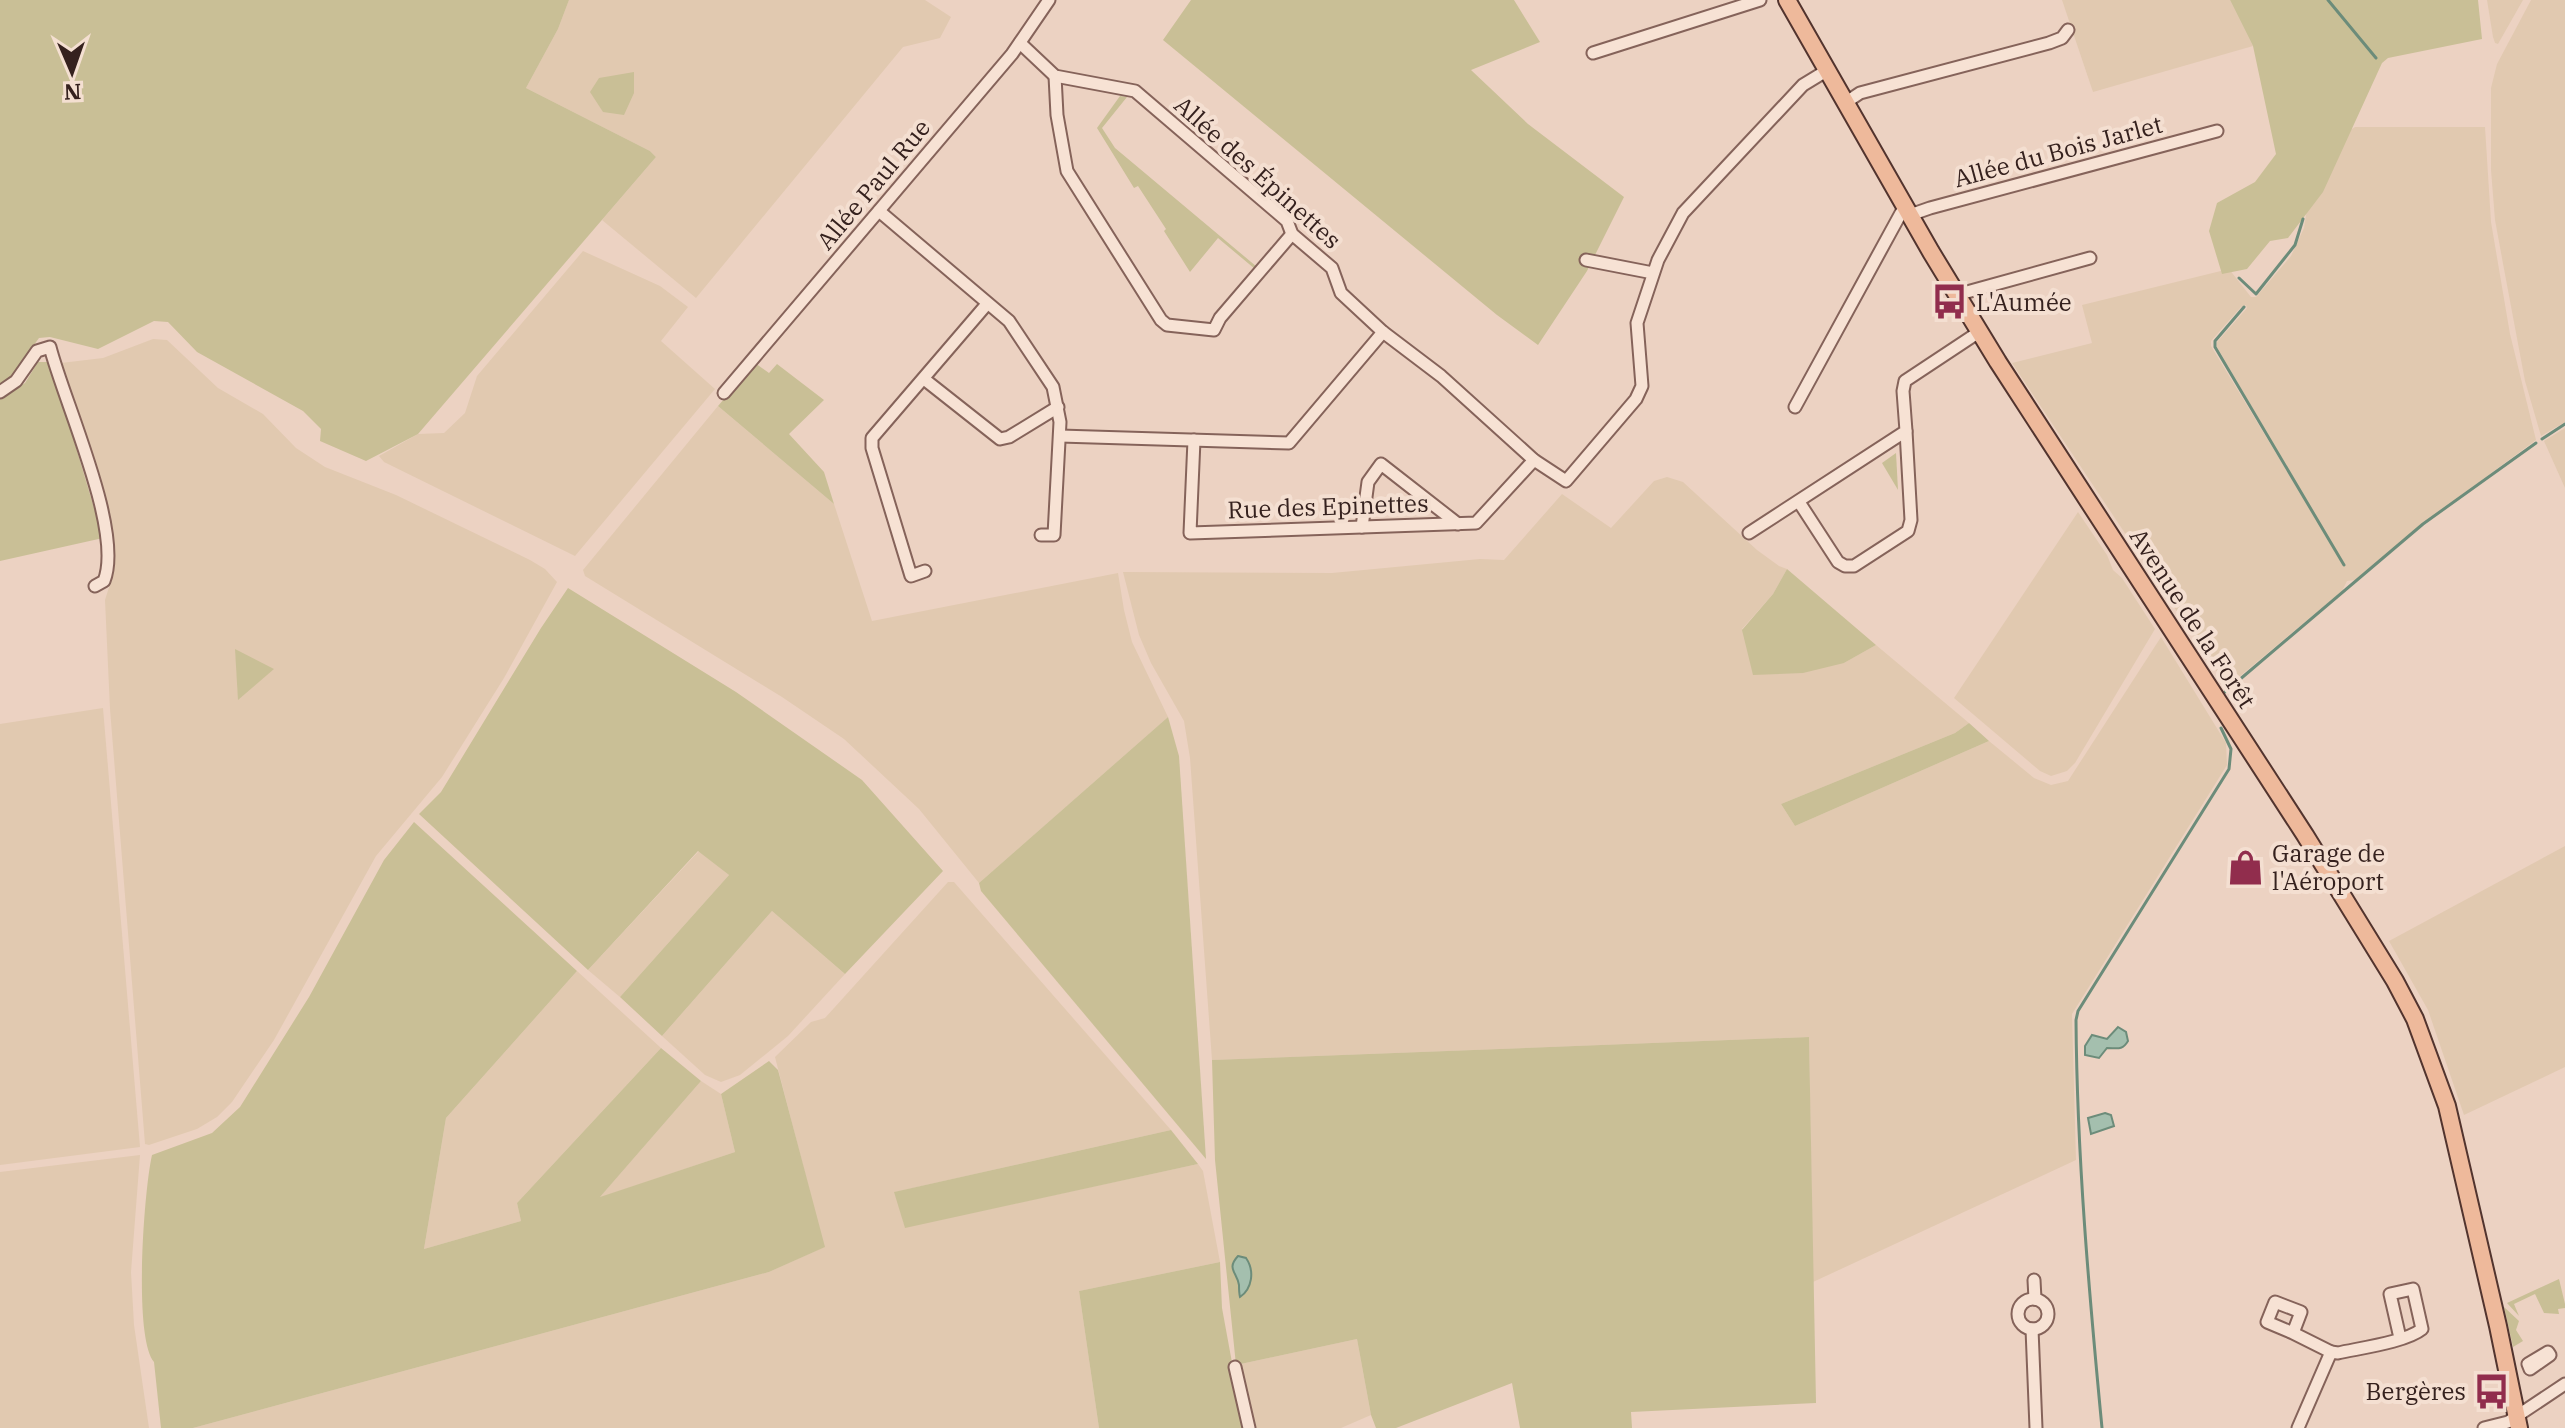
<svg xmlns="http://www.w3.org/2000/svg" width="2565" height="1428" font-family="'IBM Plex Serif',serif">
  <rect width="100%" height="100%" fill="#ecd2c2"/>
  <g fill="#e1c9b0" fill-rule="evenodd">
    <path d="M569,0H925L951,17L940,38L903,47L696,298L602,220L656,157L650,151L526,88L558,29Z"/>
    <path d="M2062,0H2230L2253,46L2093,92Z"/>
    <path d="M2487,0H2523L2498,44L2495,43L2493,37Z"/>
    <path d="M2531,0H2565V422L2541,436L2525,381L2504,269L2495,220L2491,170V88L2497,64Z"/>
    <path d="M2355,127H2485L2491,222L2510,334L2536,440L2422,524L2355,580L2347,581L2342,591L2227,687L2012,363L2092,343L2082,305L2229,269L2251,297H2256L2291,256L2304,228L2307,209L2338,138ZM2246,305L2247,308L2217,342V347L2345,567L2211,346V341L2241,307Z"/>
    <path d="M583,251L660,286L688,307L661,341L715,389L575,556L384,462L379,456L418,434L444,433L465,413L477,376Z"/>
    <path d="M153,339L167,340L218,388L263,414L296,448L325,467L396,495L530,560L545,569L557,582L504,678L442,777L376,856L274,1040L232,1102L217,1117L197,1129L149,1145L145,1144L110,709L105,600L110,584L112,556L109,532L61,363L103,358Z"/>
    <path d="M718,406L834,504L872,621L1118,573L1124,610L1132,642L1168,717L979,883L919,809L844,739L782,697L585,576L583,570Z"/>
    <path d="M2565,428V488L2544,441Z"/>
    <path d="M1667,477L1683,482L1757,550L1779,566L1787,569L1773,594L1742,629L1844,663L1876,645L1969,723L1955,733L1781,804L1795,826L1989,741L2034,778L2051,785L2068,781L2161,637L2226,743L2227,765L2072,1014L2076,1160L1813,1282L1809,1037L1212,1060L1190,758L1184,721L1151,663L1139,635L1123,572L1332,573L1480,559L1504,560L1562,494L1611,528L1654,481Z"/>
    <path d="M2078,512L2107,555L2113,570L2122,578L2155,629L2075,763L2067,771L2051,776L2040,771L1954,698Z"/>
    <path d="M103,708L140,1147L0,1165V724Z"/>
    <path d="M2565,846V1067L2464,1115L2428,1010L2389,941Z"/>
    <path d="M699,851L729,875L620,997L588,970Z"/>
    <path d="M948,882H954L1171,1130L895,1192L905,1227L1198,1164L1203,1171L1220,1262L1079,1291L1099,1428H193L769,1272L824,1247L775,1057L811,1022L825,1018Z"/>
    <path d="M772,911L845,974L788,1036L740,1075L721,1082L705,1075L662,1036Z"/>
    <path d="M577,971L661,1048L517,1203L521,1221L424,1249L446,1118Z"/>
    <path d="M701,1081L721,1094L735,1152L599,1198Z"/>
    <path d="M140,1155L131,1272L134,1325L149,1428H0V1172Z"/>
    <path d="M1357,1339L1371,1415L1341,1428H1251L1236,1365Z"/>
  </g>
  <g fill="#c9bf96">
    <path d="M0,0H569L558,29L526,88L650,151L656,157L418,434L366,461L320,441L321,429L303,411L197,352L168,322L154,321L98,349L50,337L39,338L5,385L0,387Z"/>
    <path d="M1191,0H1514L1540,42L1471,70L1528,124L1624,197L1587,271L1538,345L1497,315L1163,40Z"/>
    <path d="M2230,0H2478L2482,39L2388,58L2382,63L2323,192L2288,238L2270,241L2247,269L2222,274L2209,231L2217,203L2255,182L2276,154L2253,46Z"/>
    <path d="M634,72V93L624,115L603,112L590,92L599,78Z"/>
    <path d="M1120,96L1127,97L1102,128L1115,148L1257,267L1255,269L1218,238L1190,272L1164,231L1166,229L1138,186L1134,188L1097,128Z"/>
    <path d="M38,362H49L52,367L103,538L0,561V398L25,383Z"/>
    <path d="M755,363L769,373L777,364L824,400L789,434L824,472L834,504L718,406Z"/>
    <path d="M1896,453L1898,490L1882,463Z"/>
    <path d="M1787,569L1876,645L1844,663L1803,673L1753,675L1742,630L1773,594Z"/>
    <path d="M568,588L736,692L862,780L943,871L845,974L772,911L662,1036L620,997L729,875L698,851L588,970L419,814L441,792L541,628Z"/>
    <path d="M235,649L274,669L238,700Z"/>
    <path d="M1168,717L1179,756L1206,1159L981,891L979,883Z"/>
    <path d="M1969,723L1989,741L1795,826L1781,804L1955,733Z"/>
    <path d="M414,822L577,971L446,1118L424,1249L521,1221L517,1203L661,1048L701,1081L600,1197L735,1152L721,1094L769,1061L778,1070L825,1247L769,1272L193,1428H161L154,1362C133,1337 144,1190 152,1155L212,1133L240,1107L309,997L384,860Z"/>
    <path d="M1809,1037L1816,1403L1631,1412L1632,1428H1520L1512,1383L1396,1428H1376L1371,1415L1357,1339L1236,1365L1215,1160L1212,1060Z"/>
    <path d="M1171,1130L1198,1164L905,1228L894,1192Z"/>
    <path d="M1220,1262L1222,1308L1244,1428H1099L1079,1291Z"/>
    <path d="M2559,1279L2565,1304V1308L2558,1309L2559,1314L2544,1313L2535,1294L2514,1304L2519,1316L2507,1303Z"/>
    <path d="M2504,1307L2519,1321L2516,1330L2523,1341L2513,1347Z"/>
  </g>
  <g fill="#a4bfae" stroke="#6c8c7a" stroke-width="2">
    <path d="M2118,1027L2126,1032L2128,1041C2122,1051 2117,1048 2107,1048L2099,1058L2085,1055V1046L2092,1035L2107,1039Z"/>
    <path d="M2105,1113L2111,1115L2114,1126L2091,1134L2088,1118Z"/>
    <path d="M1238,1256L1246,1258C1255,1271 1252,1289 1240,1297C1239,1293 1239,1289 1239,1285C1237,1272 1226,1269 1238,1256Z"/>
  </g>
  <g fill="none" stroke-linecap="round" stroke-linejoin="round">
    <g stroke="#6c8c7a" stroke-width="3">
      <path d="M2328,0L2376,58"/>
      <path d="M2239,278L2256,294L2295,245L2303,219"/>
      <path d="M2244,307L2215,341V347L2344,565"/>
      <path d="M2542,439L2565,424"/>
      <path d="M2225,692L2423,524L2536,443"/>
      <path d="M2102,1428C2089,1292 2077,1157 2076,1020L2078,1011L2229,769L2231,749L2221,728"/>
    </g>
    <defs>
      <g id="street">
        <path d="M1020,43L1055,76L1135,91L1287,221L1292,234L1332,268L1341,293L1383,332L1441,376L1534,460L1566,481L1636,399L1642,386L1637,323L1658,260L1683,213L1803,85L1826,71"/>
        <path d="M1593,53L1760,0"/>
        <path d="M1055,76L1057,115L1067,171L1161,320L1167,325L1214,330L1220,318L1292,234"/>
        <path d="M1845,103L1860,93L2049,43L2062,38L2068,30"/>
        <path d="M879,211L1009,321L1053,387L1060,422L1054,535H1041"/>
        <path d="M1910,215L1930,208L2217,131"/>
        <path d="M1586,260L1653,273"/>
        <path d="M1956,295L2090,258"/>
        <path d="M924,379L1000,439L1009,437L1058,407"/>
        <path d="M0,392L16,381L37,351L50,347C64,402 124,531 104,581L95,586"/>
        <path d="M724,393L1012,54L1049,0"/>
        <path d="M1795,407L1901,213L1907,209"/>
        <path d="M1060,436L1289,443L1383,332"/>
        <path d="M1194,440L1190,533L1476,523L1534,460"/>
        <path d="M1799,502L1838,562L1845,566H1854L1908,531L1911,520L1906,431"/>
        <path d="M1362,527L1368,482L1381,464L1458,524"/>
        <path d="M1749,533L1906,431L1903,391L1905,381L1979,332"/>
        <path d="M925,571L911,576L872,448V438L987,304"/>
        <path d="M2034,1280L2035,1299"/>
        <circle cx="2033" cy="1314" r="15"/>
        <path d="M2032,1329L2036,1428"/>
        <path d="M2293,1333L2267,1322L2275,1302L2301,1312L2293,1333L2331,1352"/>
        <path d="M2548,1352L2550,1355L2530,1369L2528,1364Z"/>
        <path d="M1235,1367L1249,1428"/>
        <path d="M2298,1428L2331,1352L2338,1353C2360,1348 2406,1342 2422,1329L2413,1289L2390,1294L2400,1338"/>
        <path d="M2484,1428L2508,1422L2565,1384"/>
      </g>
      <path id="primary" d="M1787,0L1931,252L1998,362L2305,835L2395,981L2415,1019L2447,1106L2498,1326L2519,1428"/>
    </defs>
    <use href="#street" stroke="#85635a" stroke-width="15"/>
    <use href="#primary" stroke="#52342e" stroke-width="20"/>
    <use href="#street" stroke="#f7e2d4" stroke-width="11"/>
    <use href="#primary" stroke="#eeb99b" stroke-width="16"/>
  </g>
  <defs>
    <symbol id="bus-bare" viewBox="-9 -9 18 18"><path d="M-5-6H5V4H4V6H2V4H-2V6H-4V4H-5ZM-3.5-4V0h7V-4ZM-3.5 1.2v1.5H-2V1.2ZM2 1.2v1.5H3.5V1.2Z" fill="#912d4d" stroke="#f4dfd1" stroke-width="2.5" paint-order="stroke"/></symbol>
    <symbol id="shop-bare" viewBox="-9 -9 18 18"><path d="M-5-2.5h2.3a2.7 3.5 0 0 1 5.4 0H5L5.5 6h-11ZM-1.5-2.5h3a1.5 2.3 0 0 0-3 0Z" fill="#912d4d" stroke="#f4dfd1" stroke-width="2.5" paint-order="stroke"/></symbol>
  </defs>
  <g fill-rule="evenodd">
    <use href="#bus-bare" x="1924" y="276" width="51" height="51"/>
    <use href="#shop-bare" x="2220" y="842" width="51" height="51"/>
    <use href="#bus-bare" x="2466" y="1366" width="51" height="51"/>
  </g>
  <g text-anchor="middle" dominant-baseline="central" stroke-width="8" stroke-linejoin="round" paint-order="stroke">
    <g font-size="24" fill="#35211e" stroke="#f4dfd1">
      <text transform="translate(2058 151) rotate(-15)">Allée du Bois Jarlet</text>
      <text transform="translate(1258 172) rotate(42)">Allée des Épinettes</text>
      <text transform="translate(873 184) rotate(-50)">Allée Paul Rue</text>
      <text transform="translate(1328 506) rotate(-2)">Rue des Epinettes</text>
      <text transform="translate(2193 618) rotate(57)">Avenue de la Forêt</text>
    </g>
    <g font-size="24" fill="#35211e" stroke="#f4dfd1" text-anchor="start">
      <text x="1976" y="302">L'Aumée</text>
      <text x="2272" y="853">Garage de<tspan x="2272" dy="28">l'Aéroport</tspan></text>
      <text x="2466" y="1391" text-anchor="end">Bergères</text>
    </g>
  </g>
  <g transform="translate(72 72) rotate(178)" stroke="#f4dfd1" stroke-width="6" paint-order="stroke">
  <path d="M0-6L14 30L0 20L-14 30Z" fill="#35211e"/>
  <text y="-12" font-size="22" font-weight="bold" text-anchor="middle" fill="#35211e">N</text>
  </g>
</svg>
